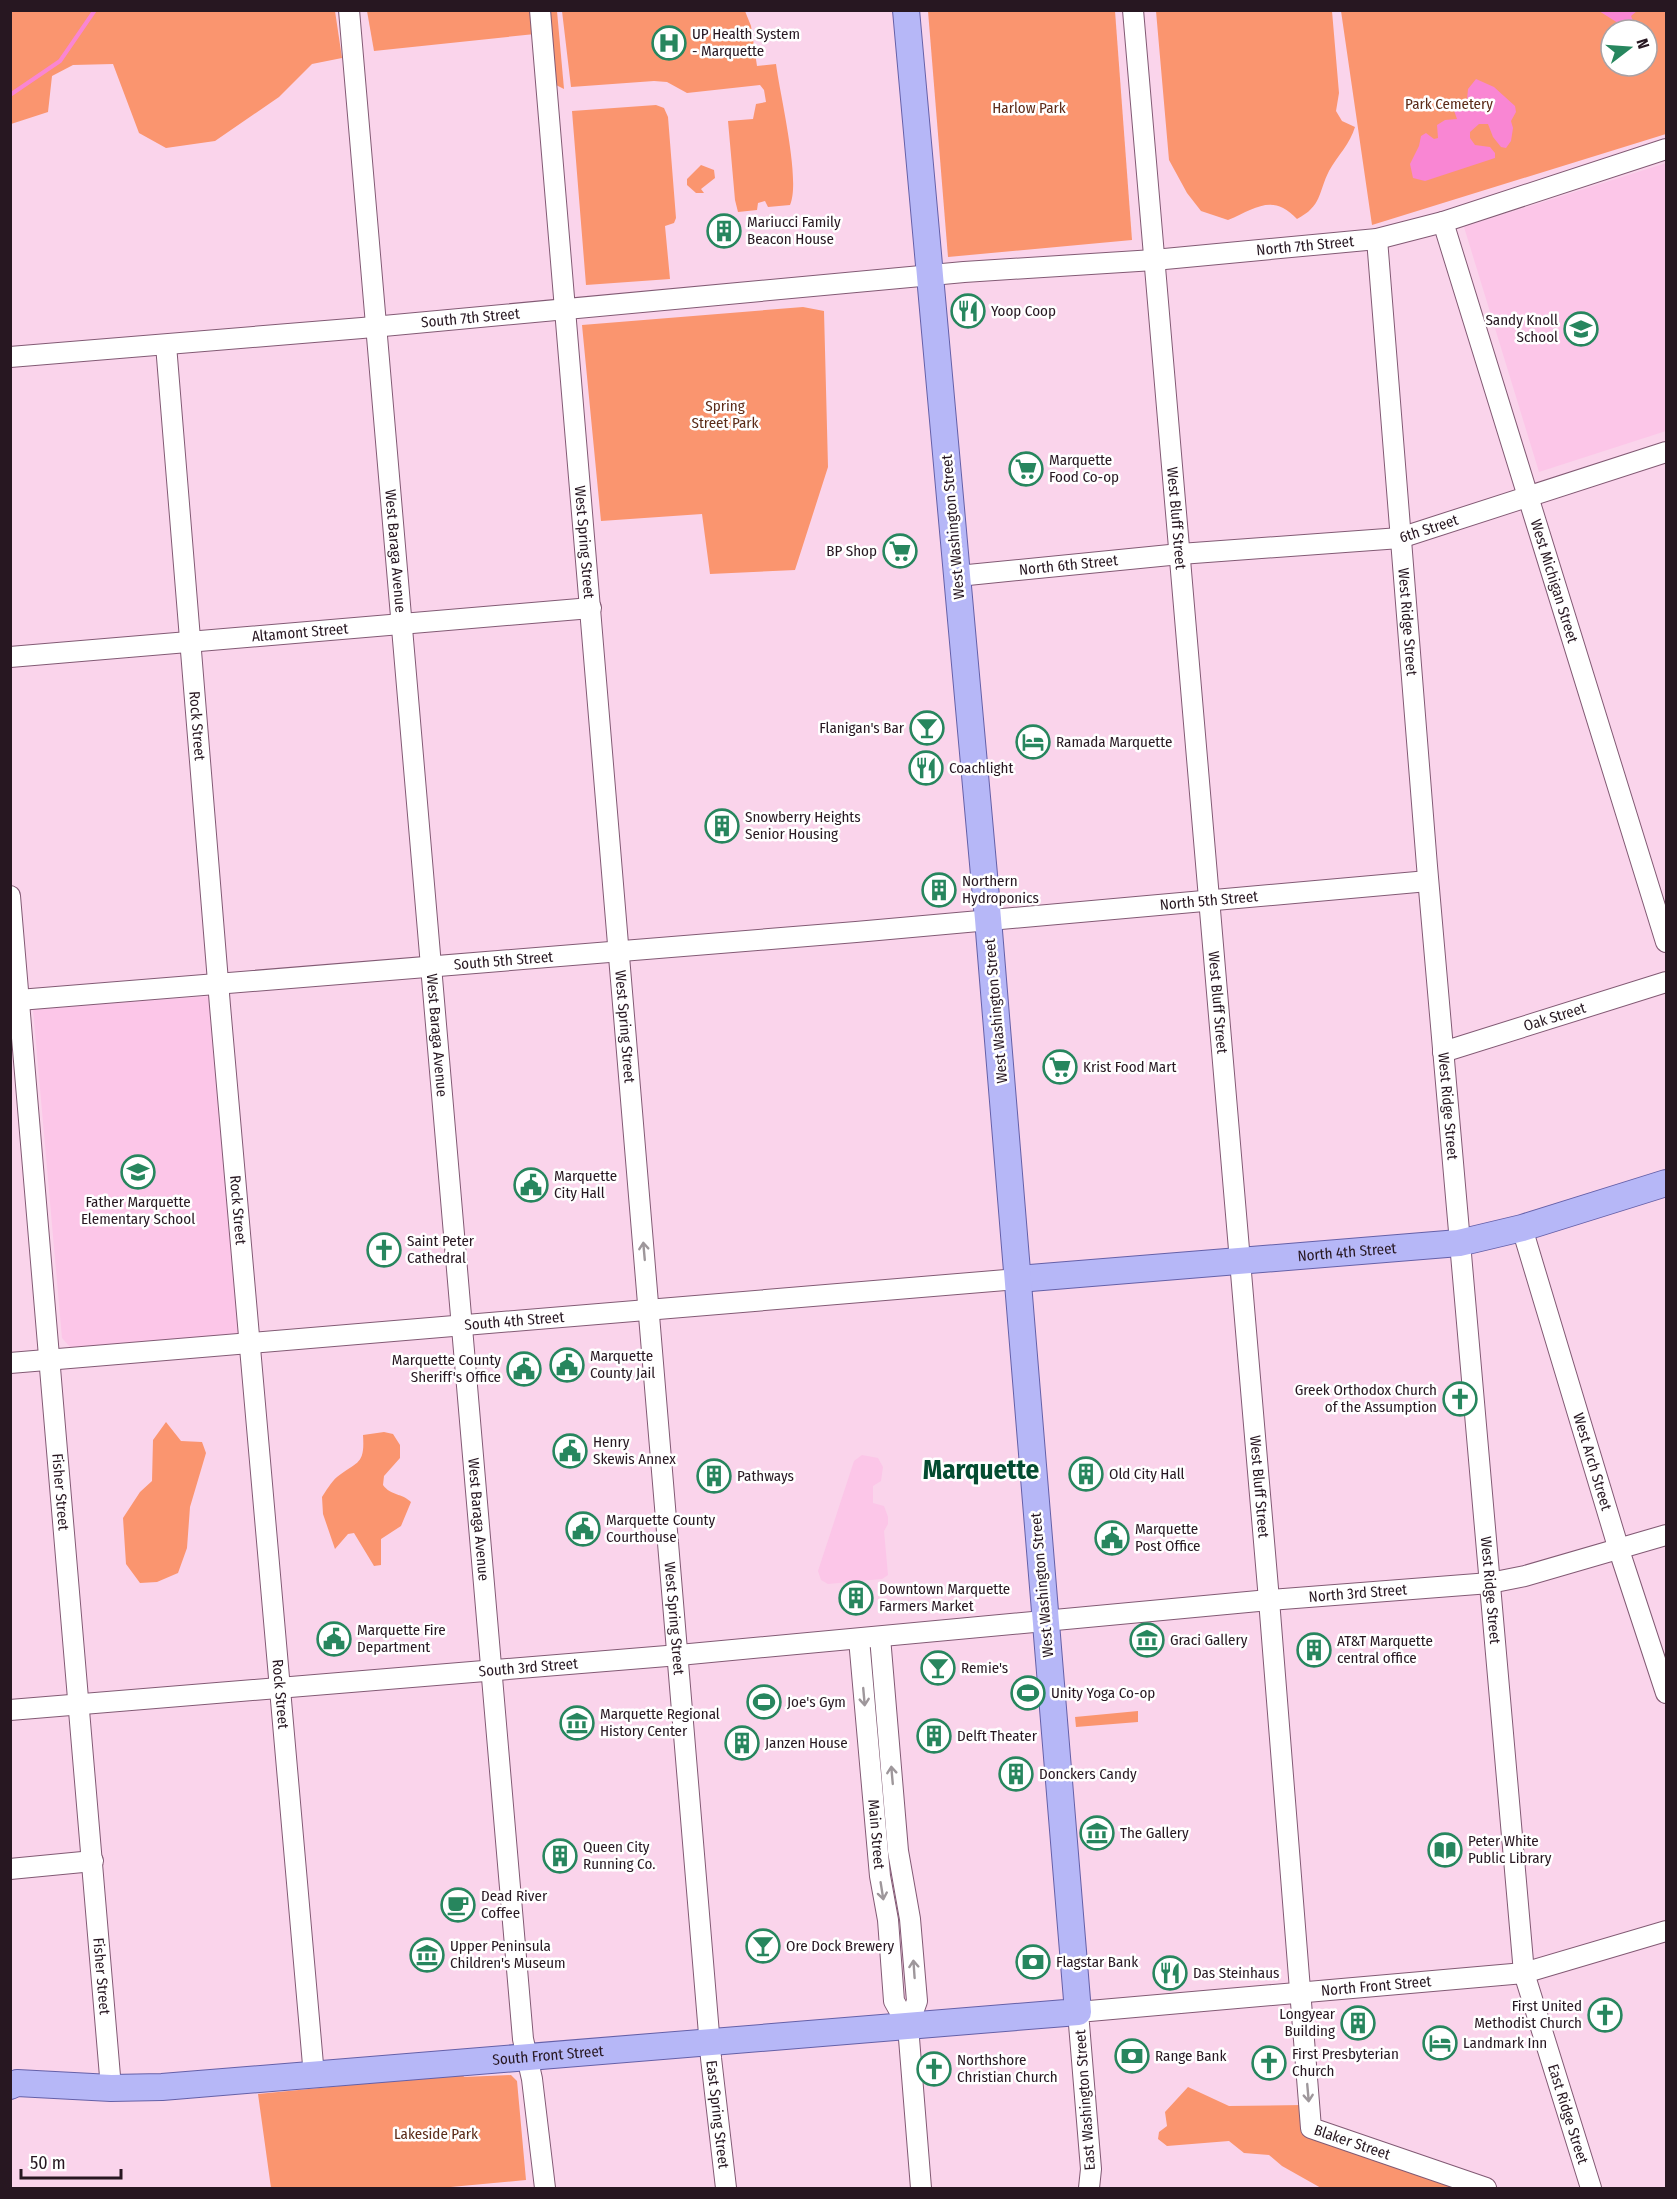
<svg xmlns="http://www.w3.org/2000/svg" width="1677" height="2199" font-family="'Fira Sans Condensed',sans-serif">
  <rect width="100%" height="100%" fill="#fad4eb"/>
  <g fill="#fcc6e8">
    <path d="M1666,163V431L1539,472L1464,227Z"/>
    <path d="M211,996L246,1335L72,1349L62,1338L33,1009Z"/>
    <path d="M862,1455L878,1458L883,1467L881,1481L873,1486V1503L884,1506L888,1517V1524L884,1531L888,1575L882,1579L828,1584L821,1580L818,1571L854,1461Z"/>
  </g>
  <g fill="#fa956f" fill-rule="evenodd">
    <path d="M11,10L335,11L342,58L312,64L279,97L215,141L166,148L139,133L113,64L73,65L52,76L48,112L11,124Z"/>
    <path d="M367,11H533L535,34L374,51Z"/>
    <path d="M548,11H557L564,89L556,85Z"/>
    <path d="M562,11H745L751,26L757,66L776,64C780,95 801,181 790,205L768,207L765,201L758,203L757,210L738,212L735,200L728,121L753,119L756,104L766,102L764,90L760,85L687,93L667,82L654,81L571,87Z"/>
    <path d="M928,11H1115L1132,240L948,257Z"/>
    <path d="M1156,11H1332L1339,93L1336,111L1342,121L1355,127C1350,144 1338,155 1329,171C1318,193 1322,206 1297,219C1273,193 1256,208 1228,220L1201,211L1187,193L1169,160Z"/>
    <path d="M1341,11H1666V134L1372,225ZM1611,30H1647V66H1611Z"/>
    <path d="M656,105L664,108L668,117L676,218L674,223L665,226L670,279L586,285L572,111Z"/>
    <path d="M701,165L714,170L715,178L701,189L704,193H696L687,185V179Z"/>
    <path d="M803,307L824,311L828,467L795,570L710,574L702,514L601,521L582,325Z"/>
    <path d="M166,1422L181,1441L202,1442L206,1453L190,1507L187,1548L178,1573L157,1582L140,1583L126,1564L123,1518L140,1492L152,1481L153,1440Z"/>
    <path d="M384,1432L393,1434L400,1445V1458L384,1476L383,1485C391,1496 402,1493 411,1502L401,1526L381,1539V1565L374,1566L354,1533L348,1534L335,1549L323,1514L322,1497C326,1491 331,1482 337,1477C358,1461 365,1465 363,1435Z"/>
    <path d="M1138,1711V1722L1076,1727L1075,1717Z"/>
    <path d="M451,2075H463L464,2077L511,2075L517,2081L526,2180L440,2188H271L258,2094Z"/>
    <path d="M1188,2087L1229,2106L1303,2105L1304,2125L1471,2188H1321L1282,2166L1269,2155L1244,2153L1229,2141L1167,2146L1158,2139L1159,2132L1167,2126L1165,2112Z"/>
  </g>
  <g fill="#f986d3">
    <path d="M1599,11H1637L1631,16L1637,30H1629Z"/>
    <path d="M1476,79L1494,87L1515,106L1516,112L1511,121L1513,128L1511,141L1506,148L1501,147L1493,137L1488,124H1479L1470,132V138L1475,145L1490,147L1495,153V158L1425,181L1413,178L1410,164L1419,146L1421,136L1426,133L1434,139L1438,138L1437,125L1445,120L1457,119L1452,105L1467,100L1468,89Z"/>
  </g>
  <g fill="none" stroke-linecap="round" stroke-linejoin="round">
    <path stroke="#f986d3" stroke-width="4" d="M10,95L60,61L95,10"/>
    <defs>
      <g id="minor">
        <path id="s1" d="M349,10L523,2039L532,2079L545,2188"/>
        <path id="s2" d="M540,10L711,2058L726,2188"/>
        <path id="s3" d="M1133,10L1269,1600L1311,2128L1486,2188"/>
        <path id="s4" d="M1443,222L1666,942"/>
        <path id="s5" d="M1377,239L1427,866L1524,1973L1591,2188"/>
        <path id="s6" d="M166,345L220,1006L314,2076"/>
        <path id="s7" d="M10,357L362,328L964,272L1154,260L1377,239L1443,222L1666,149"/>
        <path id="s8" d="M958,576L1180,554L1400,538L1666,452"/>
        <path id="s9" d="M10,657L591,608"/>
        <path id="s10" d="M10,896L111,2088"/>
        <path id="s11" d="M19,1000L856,932L1428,881"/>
        <path id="s12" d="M1443,1052L1666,982"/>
        <path id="s13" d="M1522,1228L1619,1550L1666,1693"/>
        <path id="s14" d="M10,1363L1018,1279"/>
        <path d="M880,1637L898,1851L910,1919L917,2001L908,2026L921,2188"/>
        <path id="s15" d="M859,1639L880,1876L888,1920L894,2001L908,2026"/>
        <path id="s16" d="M10,1710L679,1655L1269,1600L1490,1583L1525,1576L1666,1535"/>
        <path d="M10,1869L93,1861"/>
        <path id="s17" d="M1089,2188L1091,2169L1078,2012L1524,1973L1666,1931"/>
      </g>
      <g id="major">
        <path id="s18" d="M1018,1279L1459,1243L1522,1228L1666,1183"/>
        <path id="s19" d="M10,2086L17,2083L111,2088L162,2087L1078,2012L988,919L906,10"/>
      </g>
    </defs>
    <use href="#minor" stroke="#825a74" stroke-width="22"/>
    <use href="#major" stroke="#6560a8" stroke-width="28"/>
    <use href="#minor" stroke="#fff" stroke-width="20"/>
    <use href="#major" stroke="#b6b7f7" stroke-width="26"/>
  </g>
  <defs><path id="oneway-shaft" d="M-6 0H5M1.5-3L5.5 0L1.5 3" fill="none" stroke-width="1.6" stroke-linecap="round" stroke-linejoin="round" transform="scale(1.5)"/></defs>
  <g stroke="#9e979b">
    <use href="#oneway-shaft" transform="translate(644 1251) rotate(-95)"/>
    <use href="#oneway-shaft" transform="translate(864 1697) rotate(85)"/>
    <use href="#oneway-shaft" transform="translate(892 1775) rotate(-95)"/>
    <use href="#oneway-shaft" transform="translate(882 1891) rotate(81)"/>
    <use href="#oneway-shaft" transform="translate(914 1969) rotate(-94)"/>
    <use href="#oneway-shaft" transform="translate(1308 2093) rotate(85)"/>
  </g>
  <defs>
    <symbol id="hospital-ring" viewBox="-11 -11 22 22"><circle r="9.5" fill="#fff" stroke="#27865e" stroke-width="1.5"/><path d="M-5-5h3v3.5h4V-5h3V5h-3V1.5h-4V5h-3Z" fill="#27865e"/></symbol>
    <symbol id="building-ring" viewBox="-11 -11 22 22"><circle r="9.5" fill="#fff" stroke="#27865e" stroke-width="1.5"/><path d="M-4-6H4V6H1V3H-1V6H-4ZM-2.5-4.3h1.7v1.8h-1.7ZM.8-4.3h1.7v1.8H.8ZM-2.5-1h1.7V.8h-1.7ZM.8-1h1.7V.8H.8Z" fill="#27865e"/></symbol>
    <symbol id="restaurant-ring" viewBox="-11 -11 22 22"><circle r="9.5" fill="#fff" stroke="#27865e" stroke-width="1.5"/><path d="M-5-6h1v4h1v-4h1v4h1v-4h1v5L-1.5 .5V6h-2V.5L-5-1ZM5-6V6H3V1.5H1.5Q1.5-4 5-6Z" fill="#27865e"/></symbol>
    <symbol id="school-ring" viewBox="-11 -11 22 22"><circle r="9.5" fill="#fff" stroke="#27865e" stroke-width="1.5"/><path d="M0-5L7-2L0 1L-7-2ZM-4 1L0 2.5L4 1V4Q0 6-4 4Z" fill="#27865e"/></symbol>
    <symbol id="supermarket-ring" viewBox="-11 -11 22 22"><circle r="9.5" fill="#fff" stroke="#27865e" stroke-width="1.5"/><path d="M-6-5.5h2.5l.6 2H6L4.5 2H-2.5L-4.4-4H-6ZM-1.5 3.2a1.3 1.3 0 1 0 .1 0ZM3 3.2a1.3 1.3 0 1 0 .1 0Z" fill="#27865e"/></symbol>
    <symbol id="bar-ring" viewBox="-11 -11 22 22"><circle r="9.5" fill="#fff" stroke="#27865e" stroke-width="1.5"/><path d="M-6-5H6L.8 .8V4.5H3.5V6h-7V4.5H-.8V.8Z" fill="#27865e"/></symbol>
    <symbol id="hotel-ring" viewBox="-11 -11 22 22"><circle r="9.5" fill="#fff" stroke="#27865e" stroke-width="1.5"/><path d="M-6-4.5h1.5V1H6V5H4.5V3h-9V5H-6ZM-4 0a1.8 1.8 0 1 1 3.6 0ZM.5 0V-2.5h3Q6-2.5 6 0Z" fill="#27865e"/></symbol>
    <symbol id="civic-ring" viewBox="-11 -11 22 22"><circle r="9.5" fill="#fff" stroke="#27865e" stroke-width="1.5"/><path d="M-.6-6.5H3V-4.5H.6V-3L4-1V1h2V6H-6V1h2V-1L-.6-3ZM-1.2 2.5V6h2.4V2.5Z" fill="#27865e"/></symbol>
    <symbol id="church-ring" viewBox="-11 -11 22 22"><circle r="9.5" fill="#fff" stroke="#27865e" stroke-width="1.5"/><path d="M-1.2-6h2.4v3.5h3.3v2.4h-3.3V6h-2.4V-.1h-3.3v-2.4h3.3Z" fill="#27865e"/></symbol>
    <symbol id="museum-ring" viewBox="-11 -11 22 22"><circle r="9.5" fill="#fff" stroke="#27865e" stroke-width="1.5"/><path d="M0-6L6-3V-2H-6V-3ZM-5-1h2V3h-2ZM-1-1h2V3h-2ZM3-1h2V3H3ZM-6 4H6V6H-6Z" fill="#27865e"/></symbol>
    <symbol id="stadium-ring" viewBox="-11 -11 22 22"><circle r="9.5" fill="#fff" stroke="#27865e" stroke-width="1.5"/><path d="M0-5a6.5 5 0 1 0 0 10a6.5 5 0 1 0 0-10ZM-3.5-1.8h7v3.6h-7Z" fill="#27865e"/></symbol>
    <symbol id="library-ring" viewBox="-11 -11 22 22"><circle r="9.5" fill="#fff" stroke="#27865e" stroke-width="1.5"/><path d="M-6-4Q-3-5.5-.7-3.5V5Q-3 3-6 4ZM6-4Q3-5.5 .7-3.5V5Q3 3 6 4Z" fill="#27865e"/></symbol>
    <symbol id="cafe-ring" viewBox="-11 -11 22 22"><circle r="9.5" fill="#fff" stroke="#27865e" stroke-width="1.5"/><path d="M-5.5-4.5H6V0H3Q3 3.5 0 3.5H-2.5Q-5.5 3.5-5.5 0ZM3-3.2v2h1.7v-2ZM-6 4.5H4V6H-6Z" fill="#27865e"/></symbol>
    <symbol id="bank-ring" viewBox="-11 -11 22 22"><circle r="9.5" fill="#fff" stroke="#27865e" stroke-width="1.5"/><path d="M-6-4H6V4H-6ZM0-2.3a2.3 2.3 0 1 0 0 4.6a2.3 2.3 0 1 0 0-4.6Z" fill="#27865e"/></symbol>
  </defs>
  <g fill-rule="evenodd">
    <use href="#hospital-ring" x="650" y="24" width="38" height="38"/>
    <use href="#building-ring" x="705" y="212" width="38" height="38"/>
    <use href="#restaurant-ring" x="949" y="292" width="38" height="38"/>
    <use href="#school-ring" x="1562" y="310" width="38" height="38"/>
    <use href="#supermarket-ring" x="1007" y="450" width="38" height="38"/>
    <use href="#supermarket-ring" x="881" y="532" width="38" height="38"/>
    <use href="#bar-ring" x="908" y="709" width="38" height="38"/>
    <use href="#hotel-ring" x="1014" y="723" width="38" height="38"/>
    <use href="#restaurant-ring" x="907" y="749" width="38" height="38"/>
    <use href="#building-ring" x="703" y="807" width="38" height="38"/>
    <use href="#building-ring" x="920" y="871" width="38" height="38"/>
    <use href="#supermarket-ring" x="1041" y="1048" width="38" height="38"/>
    <use href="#school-ring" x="119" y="1153" width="38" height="38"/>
    <use href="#civic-ring" x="512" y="1166" width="38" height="38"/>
    <use href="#church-ring" x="365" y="1231" width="38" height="38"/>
    <use href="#civic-ring" x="548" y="1346" width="38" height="38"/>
    <use href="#civic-ring" x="505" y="1350" width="38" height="38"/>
    <use href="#church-ring" x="1441" y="1380" width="38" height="38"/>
    <use href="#civic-ring" x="551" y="1432" width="38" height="38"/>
    <use href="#building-ring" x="1067" y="1455" width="38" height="38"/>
    <use href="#building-ring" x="695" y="1457" width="38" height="38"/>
    <use href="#civic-ring" x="564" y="1510" width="38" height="38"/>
    <use href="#civic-ring" x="1093" y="1519" width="38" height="38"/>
    <use href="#building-ring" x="837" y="1579" width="38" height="38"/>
    <use href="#civic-ring" x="315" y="1620" width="38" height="38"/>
    <use href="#museum-ring" x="1128" y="1621" width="38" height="38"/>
    <use href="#building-ring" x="1295" y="1631" width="38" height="38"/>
    <use href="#bar-ring" x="919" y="1649" width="38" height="38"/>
    <use href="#stadium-ring" x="1009" y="1674" width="38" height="38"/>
    <use href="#stadium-ring" x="745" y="1683" width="38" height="38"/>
    <use href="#museum-ring" x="558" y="1704" width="38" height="38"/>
    <use href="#building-ring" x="915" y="1717" width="38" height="38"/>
    <use href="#building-ring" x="723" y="1724" width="38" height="38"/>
    <use href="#building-ring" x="997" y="1755" width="38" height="38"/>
    <use href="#museum-ring" x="1078" y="1814" width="38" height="38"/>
    <use href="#library-ring" x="1426" y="1831" width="38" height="38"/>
    <use href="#building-ring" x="541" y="1837" width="38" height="38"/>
    <use href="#cafe-ring" x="439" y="1886" width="38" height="38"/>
    <use href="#bar-ring" x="744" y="1927" width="38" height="38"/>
    <use href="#museum-ring" x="408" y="1936" width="38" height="38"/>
    <use href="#bank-ring" x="1014" y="1943" width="38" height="38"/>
    <use href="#restaurant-ring" x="1151" y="1954" width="38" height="38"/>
    <use href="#church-ring" x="1586" y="1996" width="38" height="38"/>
    <use href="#building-ring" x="1339" y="2004" width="38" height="38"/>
    <use href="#hotel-ring" x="1421" y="2024" width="38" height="38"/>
    <use href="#bank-ring" x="1113" y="2037" width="38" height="38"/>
    <use href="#church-ring" x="1250" y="2044" width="38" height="38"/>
    <use href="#church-ring" x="915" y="2050" width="38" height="38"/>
  </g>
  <g text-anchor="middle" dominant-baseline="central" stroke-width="5" stroke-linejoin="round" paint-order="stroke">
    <g font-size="15" fill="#271721" stroke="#fff" text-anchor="start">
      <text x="692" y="34">UP Health System<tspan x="692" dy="17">- Marquette</tspan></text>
      <text x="747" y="222">Mariucci Family<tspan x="747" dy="17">Beacon House</tspan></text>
      <text x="991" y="311">Yoop Coop</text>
      <text x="1558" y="320" text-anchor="end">Sandy Knoll<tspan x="1558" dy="17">School</tspan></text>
      <text x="1049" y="460">Marquette<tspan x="1049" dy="17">Food Co-op</tspan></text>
      <text x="877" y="551" text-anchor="end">BP Shop</text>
      <text x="904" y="728" text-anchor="end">Flanigan's Bar</text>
      <text x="1056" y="742">Ramada Marquette</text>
      <text x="949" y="768">Coachlight</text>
      <text x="745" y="817">Snowberry Heights<tspan x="745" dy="17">Senior Housing</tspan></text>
      <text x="962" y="881">Northern<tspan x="962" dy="17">Hydroponics</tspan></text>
      <text x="1083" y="1067">Krist Food Mart</text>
      <text x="554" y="1176">Marquette<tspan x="554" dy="17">City Hall</tspan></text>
      <text x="138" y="1202" text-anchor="middle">Father Marquette<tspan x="138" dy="17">Elementary School</tspan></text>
      <text x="407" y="1241">Saint Peter<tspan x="407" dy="17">Cathedral</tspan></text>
      <text x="590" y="1356">Marquette<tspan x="590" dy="17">County Jail</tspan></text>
      <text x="501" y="1360" text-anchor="end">Marquette County<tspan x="501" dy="17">Sheriff's Office</tspan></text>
      <text x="1437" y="1390" text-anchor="end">Greek Orthodox Church<tspan x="1437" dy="17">of the Assumption</tspan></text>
      <text x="593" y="1442">Henry<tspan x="593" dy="17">Skewis Annex</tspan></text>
      <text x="1109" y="1474">Old City Hall</text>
      <text x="737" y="1476">Pathways</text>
      <text x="606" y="1520">Marquette County<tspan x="606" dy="17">Courthouse</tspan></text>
      <text x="1135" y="1529">Marquette<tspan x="1135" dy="17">Post Office</tspan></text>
      <text x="879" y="1589">Downtown Marquette<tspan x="879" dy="17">Farmers Market</tspan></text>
      <text x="357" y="1630">Marquette Fire<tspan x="357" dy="17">Department</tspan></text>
      <text x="1170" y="1640">Graci Gallery</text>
      <text x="1337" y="1641">AT&amp;T Marquette<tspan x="1337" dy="17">central office</tspan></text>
      <text x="961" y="1668">Remie's</text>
      <text x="1051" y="1693">Unity Yoga Co-op</text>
      <text x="787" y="1702">Joe's Gym</text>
      <text x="600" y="1714">Marquette Regional<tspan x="600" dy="17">History Center</tspan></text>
      <text x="957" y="1736">Delft Theater</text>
      <text x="765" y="1743">Janzen House</text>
      <text x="1039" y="1774">Donckers Candy</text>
      <text x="1120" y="1833">The Gallery</text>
      <text x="1468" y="1841">Peter White<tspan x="1468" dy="17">Public Library</tspan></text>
      <text x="583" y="1847">Queen City<tspan x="583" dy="17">Running Co.</tspan></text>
      <text x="481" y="1896">Dead River<tspan x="481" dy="17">Coffee</tspan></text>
      <text x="450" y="1946">Upper Peninsula<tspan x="450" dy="17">Children's Museum</tspan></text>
      <text x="786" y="1946">Ore Dock Brewery</text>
      <text x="1056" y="1962">Flagstar Bank</text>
      <text x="1193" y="1973">Das Steinhaus</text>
      <text x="1582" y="2006" text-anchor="end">First United<tspan x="1582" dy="17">Methodist Church</tspan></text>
      <text x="1335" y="2014" text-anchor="end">Longyear<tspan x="1335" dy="17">Building</tspan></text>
      <text x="1463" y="2043">Landmark Inn</text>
      <text x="1292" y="2054">First Presbyterian<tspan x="1292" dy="17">Church</tspan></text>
      <text x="1155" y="2056">Range Bank</text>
      <text x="957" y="2060">Northshore<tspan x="957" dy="17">Christian Church</tspan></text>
    </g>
    <g font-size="15" fill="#5c2b18" stroke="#fff">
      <text x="1449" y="104">Park Cemetery</text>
      <text x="1029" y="108">Harlow Park</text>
      <text x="725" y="406">Spring<tspan x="725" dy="17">Street Park</tspan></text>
      <text x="436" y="2134">Lakeside Park</text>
    </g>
    <g font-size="15" fill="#271721" stroke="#fff">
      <text stroke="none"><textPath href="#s7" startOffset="1300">North 7th Street</textPath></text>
      <text stroke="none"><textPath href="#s7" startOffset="462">South 7th Street</textPath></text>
      <text stroke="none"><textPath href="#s3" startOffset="510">West Bluff Street</textPath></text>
      <text transform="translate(953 527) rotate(-95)">West Washington Street</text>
      <text stroke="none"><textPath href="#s8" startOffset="474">6th Street</textPath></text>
      <text stroke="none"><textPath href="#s2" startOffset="534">West Spring Street</textPath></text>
      <text stroke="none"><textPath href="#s1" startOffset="543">West Baraga Avenue</textPath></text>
      <text stroke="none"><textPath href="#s8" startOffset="111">North 6th Street</textPath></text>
      <text stroke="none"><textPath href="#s4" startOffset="376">West Michigan Street</textPath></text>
      <text stroke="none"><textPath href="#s5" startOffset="384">West Ridge Street</textPath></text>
      <text stroke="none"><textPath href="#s9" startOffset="291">Altamont Street</textPath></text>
      <text stroke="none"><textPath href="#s6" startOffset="382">Rock Street</textPath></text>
      <text stroke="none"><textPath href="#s11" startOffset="1194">North 5th Street</textPath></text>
      <text stroke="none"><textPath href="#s11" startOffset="486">South 5th Street</textPath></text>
      <text stroke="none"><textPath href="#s3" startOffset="996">West Bluff Street</textPath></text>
      <text transform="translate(996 1011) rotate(-95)">West Washington Street</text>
      <text stroke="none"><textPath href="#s12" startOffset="117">Oak Street</textPath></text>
      <text stroke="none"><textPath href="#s2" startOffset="1020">West Spring Street</textPath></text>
      <text stroke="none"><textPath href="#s1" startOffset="1029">West Baraga Avenue</textPath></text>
      <text stroke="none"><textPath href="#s5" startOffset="870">West Ridge Street</textPath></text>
      <text stroke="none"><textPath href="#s6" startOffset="868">Rock Street</textPath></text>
      <text stroke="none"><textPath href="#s18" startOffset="330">North 4th Street</textPath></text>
      <text stroke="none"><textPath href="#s14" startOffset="506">South 4th Street</textPath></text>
      <text stroke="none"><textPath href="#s13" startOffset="244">West Arch Street</textPath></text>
      <text stroke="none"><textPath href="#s3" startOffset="1482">West Bluff Street</textPath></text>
      <text stroke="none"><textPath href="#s10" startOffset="598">Fisher Street</textPath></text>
      <text stroke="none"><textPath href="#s1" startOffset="1515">West Baraga Avenue</textPath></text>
      <text transform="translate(1042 1585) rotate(-95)">West Washington Street</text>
      <text stroke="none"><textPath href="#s5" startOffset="1356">West Ridge Street</textPath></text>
      <text stroke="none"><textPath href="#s16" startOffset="1353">North 3rd Street</textPath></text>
      <text stroke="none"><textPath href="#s2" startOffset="1614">West Spring Street</textPath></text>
      <text stroke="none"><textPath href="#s16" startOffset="520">South 3rd Street</textPath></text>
      <text stroke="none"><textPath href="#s6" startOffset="1354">Rock Street</textPath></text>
      <text stroke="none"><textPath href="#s15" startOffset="196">Main Street</textPath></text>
      <text stroke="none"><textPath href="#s10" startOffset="1084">Fisher Street</textPath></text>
      <text stroke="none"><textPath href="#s17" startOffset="476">North Front Street</textPath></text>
      <text stroke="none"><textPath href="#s19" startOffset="540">South Front Street</textPath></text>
      <text transform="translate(1085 2100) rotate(-94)">East Washington Street</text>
      <text stroke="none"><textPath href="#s2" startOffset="2112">East Spring Street</textPath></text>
      <text stroke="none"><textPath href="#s5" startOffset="1888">East Ridge Street</textPath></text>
      <text stroke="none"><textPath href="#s3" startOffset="2169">Blaker Street</textPath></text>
    </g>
    <g font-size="27" font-weight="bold" fill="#044c31" stroke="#fff">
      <text x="981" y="1470">Marquette</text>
    </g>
  </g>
  <rect width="1677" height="2199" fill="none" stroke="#271721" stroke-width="24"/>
  <g transform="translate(1629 48) rotate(73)"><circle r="28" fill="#ffffff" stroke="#a9a2a6" stroke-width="1.5"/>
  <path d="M0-4.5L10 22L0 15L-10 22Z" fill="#27865e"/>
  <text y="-9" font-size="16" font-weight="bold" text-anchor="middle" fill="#271721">N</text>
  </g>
  <path d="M21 2169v9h100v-9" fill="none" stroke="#271721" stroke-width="3"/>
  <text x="30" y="2169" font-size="18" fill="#271721" stroke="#ffffff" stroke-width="4.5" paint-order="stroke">50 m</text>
</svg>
